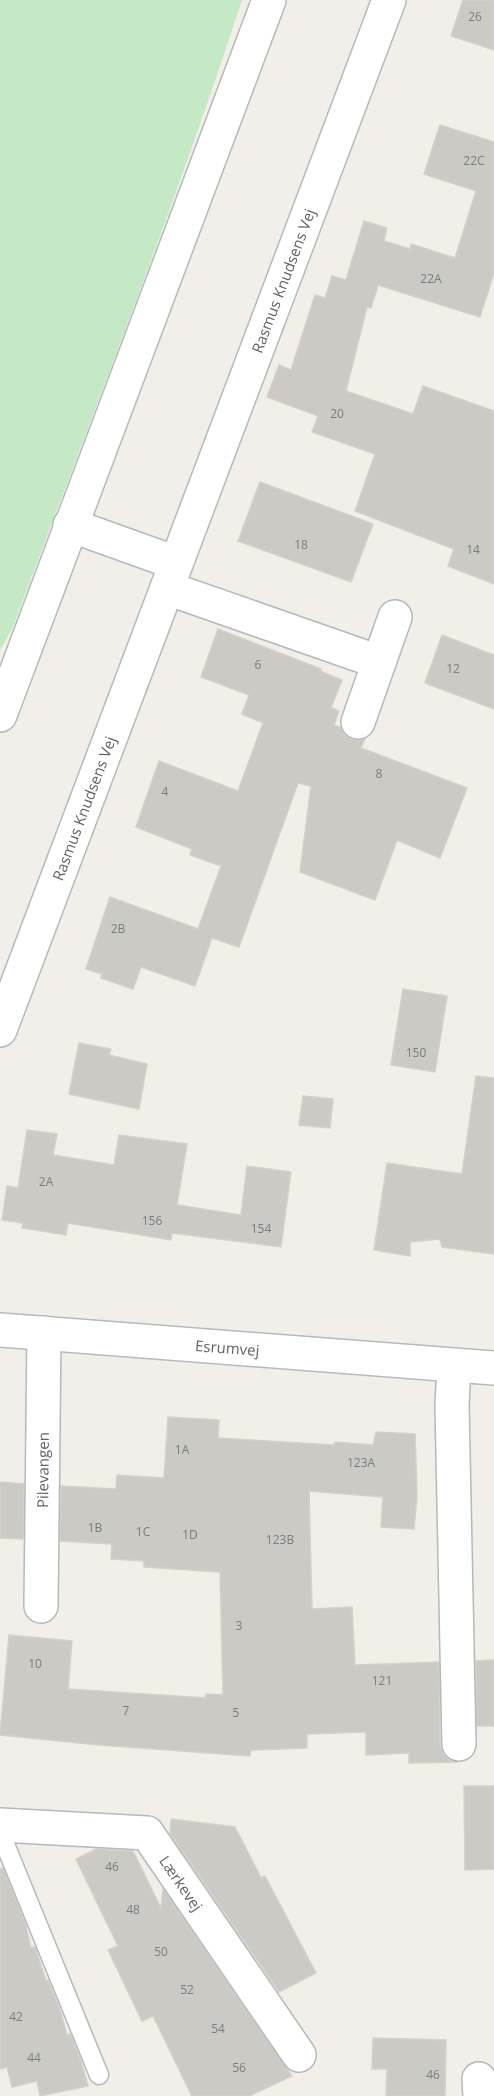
<svg xmlns="http://www.w3.org/2000/svg" width="494" height="2096" font-family="'Open Sans',sans-serif">
  <rect width="100%" height="100%" fill="#f1efe8"/>
  <path fill="#c5e8c5" d="M0,0H242C173,212 90,420 12,629L0,650Z"/>
  <g fill="#cccac5" stroke="#d6d1c6" stroke-width="1.5">
    <path d="M463,0H494V50L451,36Z"/>
    <path d="M440,125L494,142V273L480,317L378,285L371,308L367,307L346,391L413,414L423,386L494,411V584L448,566L454,549L355,511L375,454L312,432L318,416L267,397L279,365L291,370L315,295L325,298L332,276L346,280L364,221L387,228L384,241L410,249L411,244L455,258L476,191L424,174Z"/>
    <path d="M260,482L373,524L351,582L238,541Z"/>
    <path d="M218,629L321,669L320,671L342,680L331,708L339,711L334,725L340,727L344,735L352,740L365,739L361,748L467,788L440,858L397,840L375,900L300,872L311,786L298,783L239,947L212,938L195,986L141,967L133,989L101,978L102,974L86,969L110,897L198,929L221,866L190,855L192,849L136,827L159,761L238,791L263,723L242,714L249,695L201,677Z"/>
    <path d="M442,635L494,655V709L425,683Z"/>
    <path d="M403,989L447,996L435,1072L391,1065Z"/>
    <path d="M79,1043L111,1049L109,1055L147,1064L139,1109L69,1094Z"/>
    <path d="M476,1076L494,1078V1254L442,1247L440,1239L410,1242V1256L374,1250L387,1163L462,1174Z"/>
    <path d="M303,1096L333,1099L330,1128L299,1125Z"/>
    <path d="M27,1130L57,1134L53,1155L114,1165L119,1135L187,1144L177,1205L241,1215L247,1166L291,1172L281,1247L172,1233L171,1240L68,1223L66,1235L22,1228L23,1223L2,1220L7,1186L18,1188Z"/>
    <path d="M168,1417L219,1420L218,1438L334,1445L335,1442L373,1445L376,1432L415,1434L417,1496L414,1529L381,1527L383,1497L309,1491L312,1609L352,1607L355,1665L439,1662L440,1745L443,1754L449,1760L458,1762L409,1763V1753L366,1755V1732L307,1734V1748L251,1750L250,1756L99,1745L0,1735L9,1635L72,1641L68,1689L206,1698V1694L223,1695L220,1572L144,1567V1561L111,1559L112,1544L60,1541L61,1486L116,1489L117,1475L164,1478Z"/>
    <path d="M0,1482L24,1484L23,1539L0,1538Z"/>
    <path d="M494,1660V1726H477L476,1661Z"/>
    <path d="M464,1786H494V1869L465,1870Z"/>
    <path d="M171,1819L235,1827L261,1878L265,1876L316,1973L279,1992L170,1833Z"/>
    <path d="M96,1849L133,1851L161,1908L163,1889L292,2076L249,2096H192L153,2016L142,2021L108,1950L118,1946L76,1859Z"/>
    <path d="M3,1868L25,1923L31,1948L35,1947L46,1981L48,1980L61,2013L67,2035L70,2034L81,2061L88,2086L40,2096L37,2081L12,2087L7,2067L0,2069V1869Z"/>
    <path d="M373,2038L446,2040L445,2096H386L387,2069H372Z"/>
  </g>
  <g fill="none" stroke-linecap="round" stroke-linejoin="round">
    <defs>
      <path id="service" d="M0,1832L99,2075"/>
      <g id="minor">
        <path d="M70,525L176,563"/>
        <path d="M167,588L379,662"/>
        <path d="M0,715L269,0"/>
        <path d="M358,722L395,617"/>
        <path id="s1" d="M0,1030L389,0"/>
        <path d="M454,1366L452,1405L459,1744"/>
        <path id="s2" d="M41,1606L44,1333"/>
        <path id="s3" d="M0,1825L147,1833L299,2055"/>
        <path d="M479,2079L480,2096"/>
      </g>
      <g id="secondary">
        <path id="s4" d="M0,1330L494,1368"/>
      </g>
    </defs>
    <use href="#service" stroke="#b5b8bc" stroke-width="21"/>
    <use href="#minor" stroke="#b5b8bc" stroke-width="36"/>
    <use href="#secondary" stroke="#b6babf" stroke-width="36"/>
    <use href="#service" stroke="#fff" stroke-width="18"/>
    <use href="#minor" stroke="#fff" stroke-width="33"/>
    <use href="#secondary" stroke="#fff" stroke-width="33"/>
  </g>
  <g text-anchor="middle" dominant-baseline="central" stroke-width="4.5" stroke-linejoin="round" paint-order="stroke">
    <g font-size="12" fill="#7a7d7f">
      <text x="475" y="16">26</text>
      <text x="474" y="160">22C</text>
      <text x="431" y="278">22A</text>
      <text x="337" y="413">20</text>
      <text x="301" y="544">18</text>
      <text x="473" y="549">14</text>
      <text x="258" y="664">6</text>
      <text x="453" y="668">12</text>
      <text x="379" y="773">8</text>
      <text x="165" y="791">4</text>
      <text x="118" y="928">2B</text>
      <text x="416" y="1052">150</text>
      <text x="46" y="1181">2A</text>
      <text x="152" y="1220">156</text>
      <text x="261" y="1228">154</text>
      <text x="182" y="1449">1A</text>
      <text x="361" y="1462">123A</text>
      <text x="95" y="1527">1B</text>
      <text x="143" y="1531">1C</text>
      <text x="190" y="1534">1D</text>
      <text x="280" y="1539">123B</text>
      <text x="239" y="1625">3</text>
      <text x="35" y="1663">10</text>
      <text x="382" y="1680">121</text>
      <text x="126" y="1710">7</text>
      <text x="236" y="1712">5</text>
      <text x="112" y="1866">46</text>
      <text x="133" y="1909">48</text>
      <text x="161" y="1951">50</text>
      <text x="187" y="1989">52</text>
      <text x="16" y="2016">42</text>
      <text x="218" y="2028">54</text>
      <text x="34" y="2057">44</text>
      <text x="239" y="2067">56</text>
      <text x="433" y="2074">46</text>
    </g>
    <g font-size="15" fill="#5f6368" stroke="#fff">
      <text stroke="none"><textPath href="#s1" startOffset="801">Rasmus Knudsens Vej</textPath></text>
      <text stroke="none"><textPath href="#s1" startOffset="237">Rasmus Knudsens Vej</textPath></text>
      <text stroke="none"><textPath href="#s4" startOffset="228">Esrumvej</textPath></text>
      <text stroke="none"><textPath href="#s2" startOffset="136">Pilevangen</textPath></text>
      <text stroke="none"><textPath href="#s3" startOffset="208">Lærkevej</textPath></text>
    </g>
  </g>
</svg>
